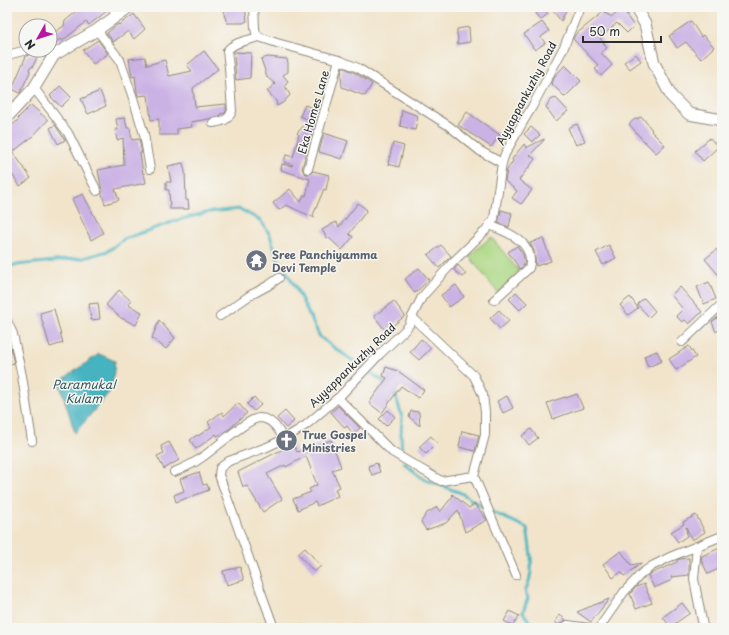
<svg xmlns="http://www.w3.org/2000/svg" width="729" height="635" font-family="'Playpen Sans',sans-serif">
  <rect width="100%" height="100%" fill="#f6f6f2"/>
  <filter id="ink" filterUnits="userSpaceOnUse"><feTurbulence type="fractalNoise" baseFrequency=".025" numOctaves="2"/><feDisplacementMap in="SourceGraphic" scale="8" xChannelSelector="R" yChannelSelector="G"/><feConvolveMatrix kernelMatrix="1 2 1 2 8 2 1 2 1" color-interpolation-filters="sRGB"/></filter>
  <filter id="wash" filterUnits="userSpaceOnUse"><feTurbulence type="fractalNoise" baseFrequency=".012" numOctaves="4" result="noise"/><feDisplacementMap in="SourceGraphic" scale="16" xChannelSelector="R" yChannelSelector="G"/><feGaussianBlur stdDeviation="0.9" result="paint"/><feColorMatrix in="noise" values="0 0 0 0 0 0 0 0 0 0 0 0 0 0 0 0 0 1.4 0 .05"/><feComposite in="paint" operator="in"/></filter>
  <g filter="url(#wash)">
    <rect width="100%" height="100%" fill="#f1e4cb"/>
    <path fill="#acd884" stroke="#6c8258" d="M491,237L519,271L498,293L469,256Z"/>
    <path fill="#45b4c0" stroke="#387076" d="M99,354L115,361L112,389L75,433L59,382Z"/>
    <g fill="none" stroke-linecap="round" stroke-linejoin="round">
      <g stroke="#45b4c0" stroke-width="3">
        <path d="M7,266L83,258L108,251L124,239L178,220L209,212L240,209L261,221L270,235L277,257L295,286L320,337L336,349L387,384"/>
        <path d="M394,390L402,417L401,435L402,455"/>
        <path d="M404,463L424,479L461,493L485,508"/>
        <path d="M490,511L527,528C530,549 536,571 525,591L528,598L523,612L531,624L529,628"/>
      </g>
    </g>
    <g id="blocks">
      <g fill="#cbb2e5">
        <path d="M82,7H106L107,11L89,25L86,22L62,41L60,39L50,47V35L64,26L65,21Z"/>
        <path d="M226,7H245L247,21L243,23H227L224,14Z"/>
        <path d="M531,7H543L548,14L540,20Z"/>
        <path d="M550,7H568L561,21Z"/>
        <path d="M624,7H628L630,12L626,15L634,26L627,33L617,23L600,38L607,48L601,53L612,65L601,76L595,69L599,66L573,39L575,35L603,12L612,17Z"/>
        <path d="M134,14L145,29L134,39L128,31L113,42L107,33L118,24L119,25Z"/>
        <path d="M691,21L701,37L703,35L714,47L701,59L686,42L677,48L669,36Z"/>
        <path d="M542,22L549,31L541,37L545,43L535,50L524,34Z"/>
        <path d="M469,27L470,42L457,44L458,38L457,34V29Z"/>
        <path d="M98,40L108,54L93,64L83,50Z"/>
        <path d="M204,51L218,69L193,88L195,107L226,104V112L225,113L220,114V116L212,118L209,119L191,122L192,127L177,129V135H159V119L151,120L148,95L138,96L137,92L135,76L132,77L129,59L145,57L147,65L165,60L169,76L192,71L187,65Z"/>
        <path d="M32,52L38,55L33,66L29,69L30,72L20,93L12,89L26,56L31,54Z"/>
        <path d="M234,52L251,53L250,78L236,80Z"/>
        <path d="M636,54L641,61L630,69L624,62Z"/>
        <path d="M268,57L287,59L288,63V72L283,75L288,81L285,86L290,95L284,102L277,106L276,101L267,91L275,84L267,77L261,59Z"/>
        <path d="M565,65L581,81L565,97L551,83L555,76Z"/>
        <path d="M343,67L355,73L372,84L365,96L342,87L341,74Z"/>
        <path d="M60,86L71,97L61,107L50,96Z"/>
        <path d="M100,91L106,106L88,114L81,99Z"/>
        <path d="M556,98L568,111L556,121L546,107L550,100Z"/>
        <path d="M31,105L48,120L33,136L13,152L31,178L20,186L7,167V130L19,119L18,118Z"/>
        <path d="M305,105L318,110L319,109L302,168L304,173L307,174H310L313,171L329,175L326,190L324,189L313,215L315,218L286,205L279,210L273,203L290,189L301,202L304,195L306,196L310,179L281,170L282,164L292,166L293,165L284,162L286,155L293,157L299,135L297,133L309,120L300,116Z"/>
        <path d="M402,110L418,116L415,130L400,126Z"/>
        <path d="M467,112L500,135L491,147L458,125Z"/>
        <path d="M642,117L652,130L651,131L665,145L656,153L640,137L629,124L635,119Z"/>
        <path d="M125,118L127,128H130L132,140L139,139L142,153H140L143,174L144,173L146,183L115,189L119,200L105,204L102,194V191L98,170L124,165L123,138L117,140L115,130H118L116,119Z"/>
        <path d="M577,124L585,141L576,145L568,128Z"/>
        <path d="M55,125L65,140L58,144L50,128Z"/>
        <path d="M531,127L540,135L532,142L524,134Z"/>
        <path d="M324,133L348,141L342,159L319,152Z"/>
        <path d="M710,138L718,147L703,161L695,151Z"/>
        <path d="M544,139V140L530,155L535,159L519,180L532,190L521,204L512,198L517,191L505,181L507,170L513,161L512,159L524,144L526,148Z"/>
        <path d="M393,143L404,146L399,167L388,164Z"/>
        <path d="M183,163L185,172L186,200H188L189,209H170L169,190H166V182H171L168,166Z"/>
        <path d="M83,194L103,233L91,240L72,199Z"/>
        <path d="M358,203L367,210L349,234L353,237L342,250L328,237L327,238L322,230L336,222L339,227Z"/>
        <path d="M501,210L512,213L509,227L498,223Z"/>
        <path d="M543,238L551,261L536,266L535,258L534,251L530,243Z"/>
        <path d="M441,245L451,256L439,268L428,255Z"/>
        <path d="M609,245L616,258L603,265L596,252Z"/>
        <path d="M722,245V279L705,259Z"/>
        <path d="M517,246L523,254L524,260V265L520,269L508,252Z"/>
        <path d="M458,265L466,274L462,277L454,270Z"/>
        <path d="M419,268L429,280L415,293L405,279Z"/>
        <path d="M709,282L716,299L704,304L697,287Z"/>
        <path d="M456,285L464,297L449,307L441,295Z"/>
        <path d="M680,287L702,312L689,324L685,320L682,322L676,316L683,309L671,295Z"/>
        <path d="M119,290L131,301L128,305L142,312L136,325L121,318L106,305Z"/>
        <path d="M516,292L527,303L520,310L509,299Z"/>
        <path d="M630,297L638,308L628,315L620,305Z"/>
        <path d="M644,298L655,311L649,317L637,304Z"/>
        <path d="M394,301L405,316L386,331L374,316Z"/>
        <path d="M98,303L100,319L91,320L89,304Z"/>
        <path d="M54,309L63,343L50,347L40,313Z"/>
        <path d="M499,310L509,321L500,329L490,318Z"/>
        <path d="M722,314V327L716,332L712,322Z"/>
        <path d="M159,320L175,338L166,349L152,338Z"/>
        <path d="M7,338H8L14,363L7,365Z"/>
        <path d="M421,339L431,348L419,360L410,352Z"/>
        <path d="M689,346L696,357L676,370L669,359Z"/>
        <path d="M657,351L662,361L648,367L644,356Z"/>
        <path d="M386,367L398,371L424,390L418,398L401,386L382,413L369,403L387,378L383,376Z"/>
        <path d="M577,394L583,408L553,419L547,403L565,397L566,398Z"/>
        <path d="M507,396L513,408L503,413L497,401Z"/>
        <path d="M254,397L261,405L254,411L247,404Z"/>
        <path d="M238,403L247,413L229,429L217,436L216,434L196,449L190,440L197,435L198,436L211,427L208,422L222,412L224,416Z"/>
        <path d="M338,406L360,428L353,434L347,426L345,428L331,412Z"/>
        <path d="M388,410L395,417L386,426L379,419Z"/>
        <path d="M285,411L294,421L286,428L277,418Z"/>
        <path d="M411,411L419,412L420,426L409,417Z"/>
        <path d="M531,429L538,438L529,445L522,436Z"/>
        <path d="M462,431L479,435L475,451L459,447Z"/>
        <path d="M431,436L437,443L426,454L419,447Z"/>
        <path d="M331,440L341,467L332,470L340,487L335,489L338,496L317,506L315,502L298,510L293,499L311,492L309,489L317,485L306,456L286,467L285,465L267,474L282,499L263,512L247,486L243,487L238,472L293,444L297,452Z"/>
        <path d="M169,442L179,460L164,469L157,456L164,453L161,446Z"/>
        <path d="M377,463L380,472L372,475L368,466Z"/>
        <path d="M199,472L203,485L207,484L209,490L176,502L174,495L184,491L180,479Z"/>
        <path d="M452,494L469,508L475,504L487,520L465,532L458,510L446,523L426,530L421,522L427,513L437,507L440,512L453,496Z"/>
        <path d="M696,515L705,532L692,540L686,527L687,536L678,542L671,532L684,524L683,522Z"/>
        <path d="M722,547V567L708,574L701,560L702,556Z"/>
        <path d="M305,548L321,566L314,572L298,554Z"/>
        <path d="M621,551L631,565L642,563L624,576L621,572L613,578L603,564Z"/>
        <path d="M689,558V575L671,577L672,580L654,588L648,575L677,562V560L680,559Z"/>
        <path d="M240,567L244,580L227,585L223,571Z"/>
        <path d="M644,584L652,603L636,609L630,594L636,587Z"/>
        <path d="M609,599L591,622L577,612Z"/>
        <path d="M682,603L690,613L670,627L663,617Z"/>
        <path d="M510,611L519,616L513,626L504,621Z"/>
        <path d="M560,615L566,620L559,625L555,622Z"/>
      </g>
    </g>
  </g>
  <g filter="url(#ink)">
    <use href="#blocks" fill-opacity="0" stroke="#8e887b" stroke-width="1"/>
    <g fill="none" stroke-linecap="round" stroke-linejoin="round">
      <defs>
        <g id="street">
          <path d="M111,7L117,15"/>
          <path d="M254,7L255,28L256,33L259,37L277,43L339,60L358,68L449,126L480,151L502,163"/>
          <path d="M97,30L120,60L133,98L144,134L150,169"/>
          <path d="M40,50L54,55"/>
          <path d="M7,55L27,50"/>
          <path d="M34,88L68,133L97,191"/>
          <path d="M213,123C223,121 228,121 232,111L229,67L227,51C233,42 249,40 259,37"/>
          <path d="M308,169L339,60"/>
          <path d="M489,225C508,232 536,243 529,268L494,300"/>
          <path d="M220,316L249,296L269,285L279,278"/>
          <path d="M412,317L474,376L483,395L485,412V435L474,476L516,575"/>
          <path d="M7,321L13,334L22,376L32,441"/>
          <path d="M682,342L722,304"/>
          <path d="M338,398L392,452L441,481L474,476"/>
          <path d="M174,472C184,468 193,464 201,458C214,450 246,419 259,418C272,418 278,429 284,439"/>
          <path d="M697,546L694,579L703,626L705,628"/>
          <path d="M274,628L219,475L220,468L229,461L267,447L284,439L306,425L340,396L380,354L405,330L409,325L412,317L422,297L454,261L485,231L494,219L502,163L505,154L523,122L532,107L564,47L580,7"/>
          <path d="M563,628L568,625L589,628"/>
          <path d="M599,628L624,592L642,573L652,566L670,557L722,536"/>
        </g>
        <g id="secondary">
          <path d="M635,7L645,24L654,63L671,96L689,114L722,120"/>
          <path d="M7,117L34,88L54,55L97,30L129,7"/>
        </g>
      </defs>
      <use href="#street" stroke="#8e887b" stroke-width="10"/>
      <use href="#secondary" stroke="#8e887b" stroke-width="13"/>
      <use href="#street" stroke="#fff" stroke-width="8"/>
      <use href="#secondary" stroke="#fff" stroke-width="11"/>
    </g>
  </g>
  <defs>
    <symbol id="temple-disc" viewBox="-11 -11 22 22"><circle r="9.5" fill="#6b7280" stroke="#f6f6f2"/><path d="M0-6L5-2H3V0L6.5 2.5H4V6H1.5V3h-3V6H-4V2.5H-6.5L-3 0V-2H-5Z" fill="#fff"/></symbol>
    <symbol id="church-disc" viewBox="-11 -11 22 22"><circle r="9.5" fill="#6b7280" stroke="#f6f6f2"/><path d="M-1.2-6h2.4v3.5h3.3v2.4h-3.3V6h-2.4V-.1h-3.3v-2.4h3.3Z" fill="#fff"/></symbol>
  </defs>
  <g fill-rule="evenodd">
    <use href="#temple-disc" x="244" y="248" width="25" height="25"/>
    <use href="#church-disc" x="274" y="428" width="25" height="25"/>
  </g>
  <g text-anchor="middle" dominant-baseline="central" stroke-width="3" stroke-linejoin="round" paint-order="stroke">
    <g font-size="11" fill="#2b2b2b" stroke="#f6f6f2">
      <text transform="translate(526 93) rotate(-62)">Ayyappankuzhy Road</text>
      <text transform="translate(313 112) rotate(-74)">Eka Homes Lane</text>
      <text transform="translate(352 365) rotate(-44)">Ayyappankuzhy Road</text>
    </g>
    <g font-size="11" font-weight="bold" fill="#5b616d" stroke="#f6f6f2" text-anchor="start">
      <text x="272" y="254">Sree Panchiyamma<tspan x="272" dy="13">Devi Temple</tspan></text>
      <text x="302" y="434">True Gospel<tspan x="302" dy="13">Ministries</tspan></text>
    </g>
    <g font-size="12" font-style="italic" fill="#345b5f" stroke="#f6f6f2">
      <text x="84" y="384">Paramukal<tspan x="84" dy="14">Kulam</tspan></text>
    </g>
  </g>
  <rect width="729" height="635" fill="none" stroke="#f6f6f2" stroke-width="24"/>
  <g transform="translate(38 38) rotate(231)"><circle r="19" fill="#f6f6f2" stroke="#a5a5a2"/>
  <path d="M0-3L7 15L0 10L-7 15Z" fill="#b5179e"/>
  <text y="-6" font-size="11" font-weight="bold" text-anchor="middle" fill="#2b2b2b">N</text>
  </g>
  <path d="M583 36v6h78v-6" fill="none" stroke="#2b2b2b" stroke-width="2"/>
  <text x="589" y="36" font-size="12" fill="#2b2b2b" stroke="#f6f6f2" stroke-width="3" paint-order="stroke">50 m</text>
</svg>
